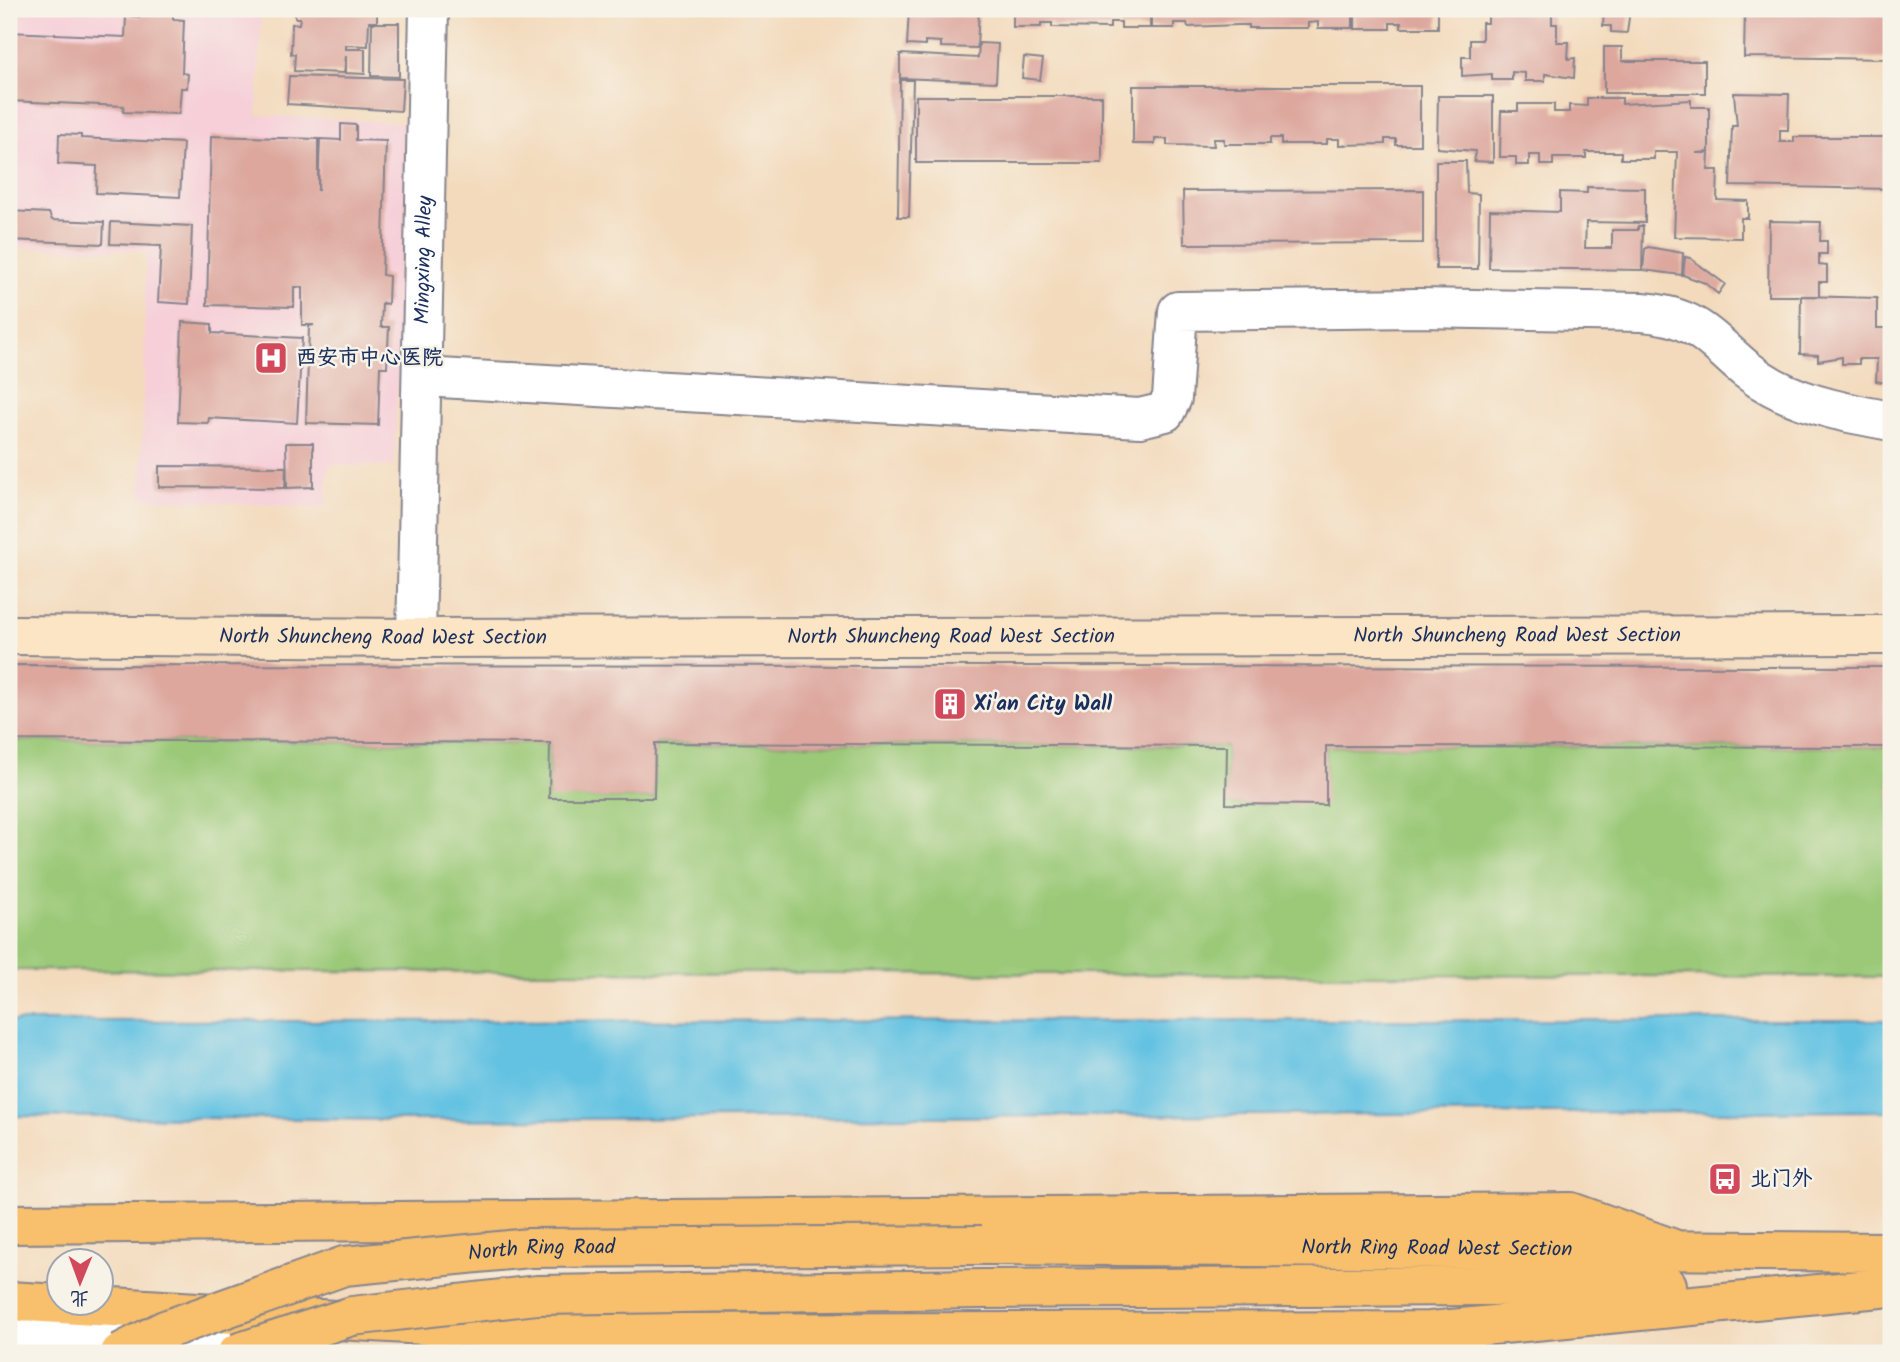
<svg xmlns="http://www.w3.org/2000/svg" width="1900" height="1362" font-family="Kalam,'LXGW WenKai TC',sans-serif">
  <rect width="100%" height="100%" fill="#f7f3e8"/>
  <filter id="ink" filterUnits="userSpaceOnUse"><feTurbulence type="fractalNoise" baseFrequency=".0143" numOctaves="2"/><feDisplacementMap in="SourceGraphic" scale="14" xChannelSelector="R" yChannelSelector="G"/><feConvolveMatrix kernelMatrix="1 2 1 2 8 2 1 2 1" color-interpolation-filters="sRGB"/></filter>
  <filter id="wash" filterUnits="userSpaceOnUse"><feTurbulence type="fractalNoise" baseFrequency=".00686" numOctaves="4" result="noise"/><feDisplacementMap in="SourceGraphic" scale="28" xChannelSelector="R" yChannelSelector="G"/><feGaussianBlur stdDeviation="1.57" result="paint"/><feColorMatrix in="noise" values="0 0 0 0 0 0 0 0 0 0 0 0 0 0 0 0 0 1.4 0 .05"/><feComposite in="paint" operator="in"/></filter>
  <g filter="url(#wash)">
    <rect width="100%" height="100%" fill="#f3dabc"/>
    <path fill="#f6cfd8" d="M9,9H262L257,115L409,123L394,466L329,465L326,508L141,498L146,251L9,247Z"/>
    <path fill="#9bc978" stroke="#5b7c6b" stroke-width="2" d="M9,740L550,743L549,797L654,798L655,743L1227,746V804H1325L1326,746L1889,747L1891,977L9,970Z"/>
    <path fill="#64c2e2" stroke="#4078a0" stroke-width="2" d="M1891,1020V1111L408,1120L9,1116V1021Z"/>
    <g id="blocks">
      <g fill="#dda79e">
        <path d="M141,9H173V19L184,20L182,73L188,74L187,88H181L179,114L123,112L124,106L9,101V32L125,37L126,16L140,17Z"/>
        <path d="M295,9H377V22H369L368,46L346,45V49H365V74L346,73V56L344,73L294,71L295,54H291L292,24H299L300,18H295Z"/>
        <path d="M909,9H979L977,48L941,47V42L925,41V46L907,45Z"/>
        <path d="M1013,9H1150V28H1121V22H1110V28L1052,27V23H1041V27H1013Z"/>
        <path d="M1151,9H1353V28H1318V22L1308,23V28H1249V25H1238L1188,27L1187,23H1174V28H1151Z"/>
        <path d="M1355,9H1438V28H1401V23H1390V29H1355Z"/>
        <path d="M1488,9H1552V24H1557V42H1569L1568,59L1575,58L1574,78L1545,74V81H1525V73L1512,72V80H1492V74L1462,76V57H1470V40H1482V23H1488Z"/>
        <path d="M1604,9H1630L1627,33L1611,32V26H1603Z"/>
        <path d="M1745,9H1891V59L1744,57Z"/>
        <path d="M372,23H399V77L371,76Z"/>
        <path d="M979,43L998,44L996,82L900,78V54L978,58Z"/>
        <path d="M1604,47H1622V61H1705V93H1604Z"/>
        <path d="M1024,57L1043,59L1040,80L1022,78Z"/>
        <path d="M289,76L403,79L401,111L287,104Z"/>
        <path d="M900,80H913L909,217H898Z"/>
        <path d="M1133,86H1420V145H1396V139H1385V144L1339,145V139H1327V144H1281V138H1270V144H1224V139H1213L1214,146L1167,145V139H1155V144H1133Z"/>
        <path d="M1734,93L1789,94L1788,130H1780V142H1794V137H1891V189L1730,186L1732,126H1737Z"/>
        <rect x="916" y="96" width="186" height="67"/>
        <path d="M1438,96H1493V162L1474,161L1475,151L1437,148Z"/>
        <path d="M1587,98H1622V104L1691,100V107H1709V152L1696,153H1709L1708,170H1718L1717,200L1748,201V218H1741V238L1674,237L1677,152H1654V159H1621V152H1586V158H1553V165H1540V155H1529V165H1516V157H1500L1501,111H1518V104H1554V112H1569V105L1587,106Z"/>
        <path d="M341,124L356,125V140L386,141L382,275L389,276L388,304L382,303L381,327H389L387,367H380L378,425L306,423L309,326L314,325H302V287H294V307L207,305L211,136L318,139V191L320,139L341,140Z"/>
        <path d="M59,134L81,135V138L183,143L180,197L96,193L97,166L58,164Z"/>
        <path d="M1436,161H1466L1467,193L1479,194L1478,269H1436Z"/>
        <path d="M1587,187L1645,188V223L1586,222L1585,248H1612V230H1638V226H1643L1642,270L1489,268L1490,210L1560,212V192L1587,193Z"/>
        <path d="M1423,190V243L1184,244L1183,191Z"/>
        <path d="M9,211L49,213L52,220L104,222L103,244L9,240Z"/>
        <path d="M1769,221L1821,222L1820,241H1827V254H1819V265L1827,266V282H1819V296H1768Z"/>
        <path d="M111,222L192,226L189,304L158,302L161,246L110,244Z"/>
        <path d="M1648,247L1683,253L1682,275L1643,270L1645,249Z"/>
        <path d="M1685,257L1690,258L1725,284L1718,294L1705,283L1683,275Z"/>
        <path d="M1801,296L1877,298V328H1891V384L1876,381L1877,359H1859V364H1842V357L1818,361V355L1800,354Z"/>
        <path d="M182,322L212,324V333L302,338L297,423L209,418L208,423L178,422Z"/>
        <path d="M286,443H313V487L287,488Z"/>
        <path d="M159,466L286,467L285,488L159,487Z"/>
        <path d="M9,665L1891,667V807H1889V747L1326,746V805L1226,804L1227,746L655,743L654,798H549L550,743L9,740Z"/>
      </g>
    </g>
  </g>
  <g filter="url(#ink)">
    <use href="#blocks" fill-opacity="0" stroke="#87848d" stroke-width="2"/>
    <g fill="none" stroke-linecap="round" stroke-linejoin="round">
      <defs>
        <g id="street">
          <path d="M423,377L1140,418L1165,412L1172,398L1178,311L1418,308L1642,312C1714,317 1718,358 1773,387C1808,406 1852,414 1891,421"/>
          <path id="s1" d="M416,638L429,9"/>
          <path d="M9,1337L306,1353"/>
        </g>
        <g id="secondary">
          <path id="s2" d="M9,635L416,638L1891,635"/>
        </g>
        <g id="primary">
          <path d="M9,1224L1571,1212L1671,1248"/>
          <path id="s3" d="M982,1245L1891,1252"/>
          <path d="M983,1289L1667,1285"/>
          <path d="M9,1301L564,1333L1430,1331L1891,1287"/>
        </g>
      </defs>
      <use href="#street" stroke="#87848d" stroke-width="42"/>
      <use href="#secondary" stroke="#87848d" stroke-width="42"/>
      <use href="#primary" stroke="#87848d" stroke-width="42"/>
      <use href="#street" stroke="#fff" stroke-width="38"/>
      <use href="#secondary" stroke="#fce5c4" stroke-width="38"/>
      <use href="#primary" stroke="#f8bf6c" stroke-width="38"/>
      <defs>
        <g id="primary-bridge">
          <path id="s4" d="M120,1353L165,1330L344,1266L529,1248L982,1245"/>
          <path d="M237,1353L352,1316L537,1295L983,1289"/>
        </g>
      </defs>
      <use href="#primary-bridge" stroke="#87848d" stroke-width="42" stroke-linecap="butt"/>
      <use href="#primary-bridge" stroke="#f8bf6c" stroke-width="38"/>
    </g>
  </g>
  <defs>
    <symbol id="hospital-square" viewBox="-11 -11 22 22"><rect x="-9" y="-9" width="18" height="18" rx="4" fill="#d1495b" stroke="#f7f3e8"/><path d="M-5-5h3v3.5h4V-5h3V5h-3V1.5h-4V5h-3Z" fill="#fff"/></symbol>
    <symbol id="building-square" viewBox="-11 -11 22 22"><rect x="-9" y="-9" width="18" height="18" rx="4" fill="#d1495b" stroke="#f7f3e8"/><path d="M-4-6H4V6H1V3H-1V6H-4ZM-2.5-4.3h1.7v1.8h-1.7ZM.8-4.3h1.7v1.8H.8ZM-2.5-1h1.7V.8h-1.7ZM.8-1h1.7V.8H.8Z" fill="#fff"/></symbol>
    <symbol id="bus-square" viewBox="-11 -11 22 22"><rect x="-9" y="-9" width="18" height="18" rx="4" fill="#d1495b" stroke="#f7f3e8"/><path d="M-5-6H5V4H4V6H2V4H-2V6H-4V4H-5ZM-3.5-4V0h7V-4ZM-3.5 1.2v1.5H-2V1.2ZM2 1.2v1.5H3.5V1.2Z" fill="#fff"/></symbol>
  </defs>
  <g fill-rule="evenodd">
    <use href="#hospital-square" x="252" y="339" width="38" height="38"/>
    <use href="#building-square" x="931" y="685" width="38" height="38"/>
    <use href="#bus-square" x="1706" y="1160" width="38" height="38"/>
  </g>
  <g text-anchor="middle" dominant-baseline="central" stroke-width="5" stroke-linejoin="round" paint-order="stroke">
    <g font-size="21" fill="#1b2f5e" stroke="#f7f3e8">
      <text stroke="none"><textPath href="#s1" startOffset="378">Mingxing Alley</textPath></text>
      <text stroke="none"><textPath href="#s2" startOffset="1508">North Shuncheng Road West Section</textPath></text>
      <text stroke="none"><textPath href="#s2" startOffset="374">North Shuncheng Road West Section</textPath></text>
      <text stroke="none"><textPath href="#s2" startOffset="942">North Shuncheng Road West Section</textPath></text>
      <text stroke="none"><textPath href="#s3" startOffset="455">North Ring Road West Section</textPath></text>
      <text stroke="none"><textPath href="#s4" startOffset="439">North Ring Road</textPath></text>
    </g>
    <g font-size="21" font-weight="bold" fill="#1b2f5e" stroke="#f7f3e8" text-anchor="start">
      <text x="296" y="358">西安市中心医院</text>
      <text x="974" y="704">Xi'an City Wall</text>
      <text x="1750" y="1179">北门外</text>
    </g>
  </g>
  <rect width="1900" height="1362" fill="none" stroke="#f7f3e8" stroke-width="35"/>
  <g transform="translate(80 1282) rotate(181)"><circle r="33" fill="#f7f3e8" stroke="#9fa5b1" stroke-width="2"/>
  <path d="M0-5L12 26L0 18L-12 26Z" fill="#d1495b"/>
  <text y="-10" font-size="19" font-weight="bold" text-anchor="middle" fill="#1b2f5e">北</text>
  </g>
</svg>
